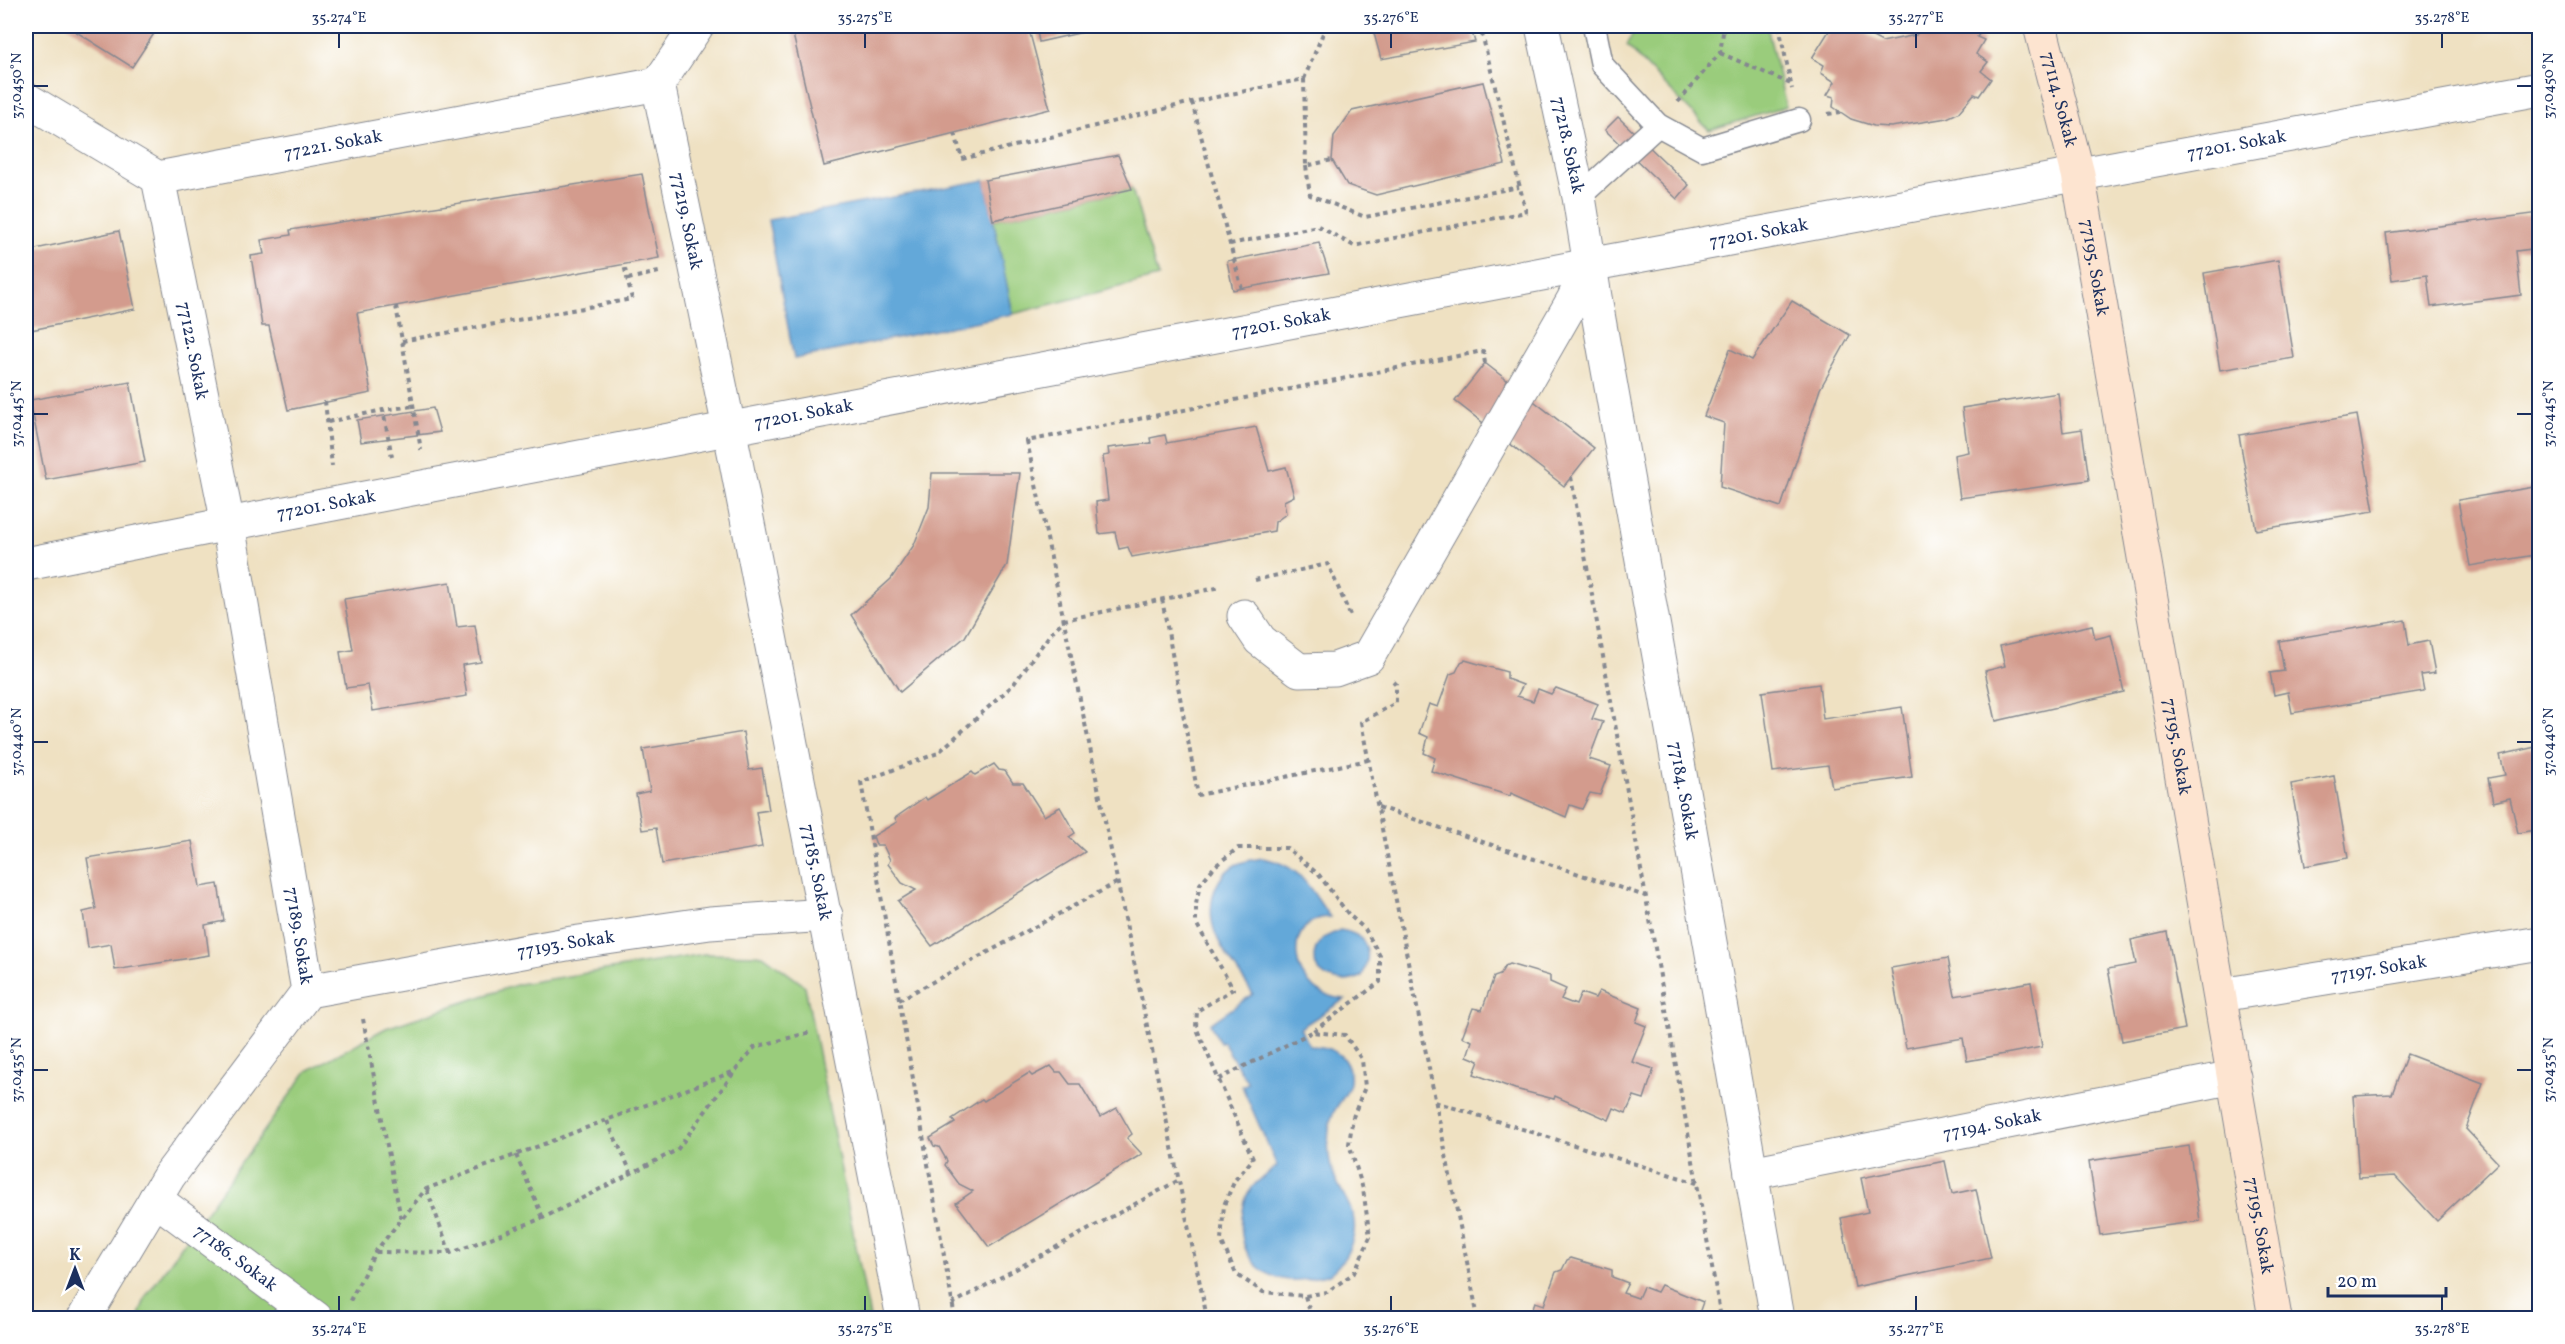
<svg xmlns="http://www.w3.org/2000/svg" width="2565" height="1344" font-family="Vollkorn,serif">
  <rect width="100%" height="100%" fill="#fff"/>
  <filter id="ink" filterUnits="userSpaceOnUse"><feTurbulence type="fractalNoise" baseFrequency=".0167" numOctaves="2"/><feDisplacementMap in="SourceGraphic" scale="12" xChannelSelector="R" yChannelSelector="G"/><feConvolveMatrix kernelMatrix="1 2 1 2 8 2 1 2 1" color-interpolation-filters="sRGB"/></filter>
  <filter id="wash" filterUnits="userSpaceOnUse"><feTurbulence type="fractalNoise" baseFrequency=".008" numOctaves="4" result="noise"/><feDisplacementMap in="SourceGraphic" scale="24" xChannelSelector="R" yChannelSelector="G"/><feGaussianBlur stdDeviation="1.35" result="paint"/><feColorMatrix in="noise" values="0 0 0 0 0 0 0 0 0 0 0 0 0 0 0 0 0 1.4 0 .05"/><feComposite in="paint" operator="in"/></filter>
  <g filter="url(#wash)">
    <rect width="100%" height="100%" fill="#efe1c2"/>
    <g fill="#9acc7c" stroke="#5a7e6d" stroke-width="1.5">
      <path d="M1636,26H1767L1786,107L1709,130L1627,46Z"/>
      <path d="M1132,189L1158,277L1013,314L993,220Z"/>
      <path d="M704,954L763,955L805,986L870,1318H138L146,1296L307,1071L386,1028L519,984Z"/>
    </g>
    <g fill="#64a8d9" stroke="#406c9c" stroke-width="1.5">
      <path d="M985,180L1013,314L794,359L768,220Z"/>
      <path d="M1262,858C1302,865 1308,887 1330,917C1282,917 1285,995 1345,999L1300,1028L1310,1046C1327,1046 1343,1051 1349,1070C1356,1091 1335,1102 1331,1119C1328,1130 1328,1145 1329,1156C1332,1192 1368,1210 1349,1249C1346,1257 1337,1269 1329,1274C1325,1276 1320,1276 1316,1277C1270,1291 1233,1259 1243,1211C1244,1204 1245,1196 1250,1190C1257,1180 1269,1173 1277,1166L1242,1086L1248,1083L1223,1042L1220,1043L1210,1024L1253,994C1241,975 1224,955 1216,935C1206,910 1212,879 1235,865C1242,861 1253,860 1262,858Z"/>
      <path d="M1340,930C1368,934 1373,953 1362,976C1333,992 1297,966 1323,938Z"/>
    </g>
    <g id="blocks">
      <g fill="#d39b8d">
        <path d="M67,26H159L132,67Z"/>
        <path d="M791,26H1028L1050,109L824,166Z"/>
        <path d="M1036,26H1110L1039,42Z"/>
        <path d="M1372,26H1470L1475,42L1381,59Z"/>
        <path d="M1832,26H1852L1882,42L1916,35L1922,26H1985L1977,37L1984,40L1976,54L1988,62L1981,71L1991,79L1979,96L1974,94L1958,113L1947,118L1891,127L1874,126L1851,119L1833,107L1834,97L1827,95L1835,82L1821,73L1824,65L1812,58Z"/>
        <path d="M1483,82L1505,164L1376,195L1347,185L1332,160L1334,136L1352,111Z"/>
        <path d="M1618,117L1689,185L1677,199L1605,130Z"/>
        <path d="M1118,155L1132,189L993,220L985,180Z"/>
        <path d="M642,174L659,258L357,313L371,393L288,410L269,326H262L251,256L264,254L261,240L291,235L290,230Z"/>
        <path d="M2540,213V248L2516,251L2521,295L2431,307L2427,275L2392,280L2386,233Z"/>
        <path d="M119,231L135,309L26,331V251Z"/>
        <path d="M1319,243L1329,273L1233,290L1227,261Z"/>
        <path d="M2278,260L2294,358L2220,370L2204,273Z"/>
        <path d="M1792,301L1850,335L1820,389L1781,507L1720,487L1724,423L1704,416L1730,349L1752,360Z"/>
        <path d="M1485,363L1594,448L1564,486L1455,401Z"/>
        <path d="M130,382L145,462L46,480L30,400Z"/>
        <path d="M2058,393L2063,432L2082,429L2089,480L1960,498L1954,455L1968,452L1962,408Z"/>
        <path d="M433,408L440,432L361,442L357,420Z"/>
        <path d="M2357,415L2374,511L2256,530L2239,435Z"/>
        <path d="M1256,427L1269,471L1286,467L1294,496L1284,501L1286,514L1275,522L1274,531L1132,557L1128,547L1119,549L1115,532L1099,534L1096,502L1108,500L1103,456L1109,455L1108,448L1151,443L1150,438L1165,435L1167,443Z"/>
        <path d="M932,473H1020L1007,565L965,637L900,692L851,615L891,579L914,545L929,507Z"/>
        <path d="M2540,486V554L2470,566L2458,500Z"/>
        <path d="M450,582L457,627L475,625L481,662L462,665L467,696L373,711L368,685L346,688L340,652L353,650L344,599Z"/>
        <path d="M2405,620L2409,645L2429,641L2435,673L2421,675L2424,691L2292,713L2288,692L2274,695L2270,673L2284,671L2279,641Z"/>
        <path d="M2092,625L2095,639L2111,635L2124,692L1996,721L1985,671L2005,666L2000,646Z"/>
        <path d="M1465,660L1507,672V679L1523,685L1517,696L1533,701L1538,689L1551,694L1556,688L1598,704L1592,719L1603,722L1589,759L1611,766L1600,795L1590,793L1582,809L1570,805L1566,817L1511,793L1510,796L1431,771L1435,758L1424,753L1428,737L1419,733L1429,704L1438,707L1450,674L1456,672L1461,662Z"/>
        <path d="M1819,684L1823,719L1902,707L1912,777L1832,788L1828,765L1773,772L1762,692Z"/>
        <path d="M743,732L749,770L762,768L769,810L756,812L762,847L662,864L656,828L642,830L636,794L650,791L643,749Z"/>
        <path d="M2540,746V829L2518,833L2510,798L2493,802L2488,778L2505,775L2500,755Z"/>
        <path d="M994,764L999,770L1005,771L1013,783H1023L1044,816L1060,807L1075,833L1069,837L1085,852L932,946L898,901L916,890L902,883L888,864L890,860L883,845H876L873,836L897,822L895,818L925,797L927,800L972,772L975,775Z"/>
        <path d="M2334,776L2348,858L2305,866L2291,784Z"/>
        <path d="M192,841L200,887L218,884L224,921L205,925L209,955L115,970L111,944L88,948L83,912L96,909L87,858Z"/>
        <path d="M2167,932L2185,1029L2122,1041L2108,969L2136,964L2131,940Z"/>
        <path d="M1948,958L1955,996L2031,982L2042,1047L1967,1061L1963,1038L1906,1048L1891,968Z"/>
        <path d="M1509,964L1550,976V982L1566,989L1561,999L1576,1005L1581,993L1595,998L1599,991L1641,1008L1636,1022L1646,1026L1632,1062L1654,1069L1644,1099L1634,1096L1626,1113L1614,1108L1609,1120L1555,1096L1554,1099L1515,1089L1474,1074L1479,1061L1467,1056L1472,1041L1462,1037L1473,1008L1482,1010L1494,977L1500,975L1505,966Z"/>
        <path d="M2407,1054L2483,1083L2466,1129L2498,1163L2437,1221L2395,1176L2359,1178L2353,1096L2392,1094Z"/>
        <path d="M1051,1066L1056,1072H1061L1070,1084H1080L1100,1117L1117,1108L1132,1134L1127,1138L1142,1154L989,1247L956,1203L973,1191L959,1184L945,1165L947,1161L939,1147L934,1146L930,1138L955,1123L952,1119L982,1099L984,1101L1029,1073L1032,1076Z"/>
        <path d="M2189,1146L2200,1221L2100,1235L2089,1161Z"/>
        <path d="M1945,1161L1952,1194L1976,1189L1991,1258L1855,1287L1841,1218L1868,1212L1861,1178Z"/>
        <path d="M1571,1258L1612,1270V1277L1628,1283L1623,1293L1638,1298L1643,1287L1657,1292L1661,1285L1703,1302L1698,1316L1704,1318H1529L1535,1302L1544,1305L1556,1272L1562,1270L1567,1260Z"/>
      </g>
    </g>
  </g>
  <g filter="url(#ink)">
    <use href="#blocks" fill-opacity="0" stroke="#858890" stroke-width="1.5"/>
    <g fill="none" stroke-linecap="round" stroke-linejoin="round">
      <defs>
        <g id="service">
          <path d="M1594,26L1602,65L1658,125L1702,149L1799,120"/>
          <path d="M1579,197L1658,125"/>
        </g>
        <g id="minor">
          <path id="s1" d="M697,26L658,84L735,457L903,1318"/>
          <path id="s2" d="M1542,26L1579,197L1595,297L1777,1318"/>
          <path id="s3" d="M26,99L158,178L658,84"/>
          <path id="s4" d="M26,564L228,524L1610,261L2540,89"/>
          <path d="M1244,616L1260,640L1299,670L1335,669L1368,657L1573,300L1590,265"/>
          <path id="s5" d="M308,991L572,943L710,923L826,915"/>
          <path id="s6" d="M2221,995L2540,943"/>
          <path id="s7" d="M1751,1173L2234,1077"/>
          <path id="s8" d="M155,1199L316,1318"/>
          <path d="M84,1318L169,1176L308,991L228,524L158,178"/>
        </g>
        <g id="secondary">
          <path id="s9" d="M2040,26L2078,174L2275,1318"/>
        </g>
      </defs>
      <use href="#service" stroke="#858890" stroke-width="25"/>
      <use href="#minor" stroke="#858890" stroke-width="35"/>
      <use href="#secondary" stroke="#858890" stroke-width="35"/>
      <g stroke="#858890" stroke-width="4" stroke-dasharray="4.5 4.5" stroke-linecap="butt">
        <path d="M1779,26L1792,89"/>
        <path d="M1720,53L1791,84"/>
        <path d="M1304,79L1306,166L1332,160"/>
        <path d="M1192,102L1243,293"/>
        <path d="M1678,102L1720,53L1724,26"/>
        <path d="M1828,114L1840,112"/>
        <path d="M955,133L962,159L1192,102L1304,79L1326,26"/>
        <path d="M1306,166L1310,195L1365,217L1519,187"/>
        <path d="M1230,244L1318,226L1354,246L1526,212L1480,26"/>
        <path d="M628,279L659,272"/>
        <path d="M396,306L421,450"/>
        <path d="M402,341L632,299L624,265"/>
        <path d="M325,401L332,466"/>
        <path d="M328,422L383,410"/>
        <path d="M392,457L383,410L413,406"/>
        <path d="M1571,477L1721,1318"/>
        <path d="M1255,580L1328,564L1350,615"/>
        <path d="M1162,599L1198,795L1368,760"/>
        <path d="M1393,681L1396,684V703L1361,722L1478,1318"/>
        <path d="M1378,807L1645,896"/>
        <path d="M1238,848H1287L1319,875L1349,915L1365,929L1380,956V982L1312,1032L1345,1035L1362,1060L1365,1087L1353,1117L1349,1144L1363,1189L1370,1237L1354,1273L1327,1292L1305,1296L1263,1292L1236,1274L1221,1240L1224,1205L1235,1180L1253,1159L1196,1027L1197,1011L1233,989L1196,923V904L1200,884L1215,866Z"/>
        <path d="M899,1000L1118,882"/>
        <path d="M363,1019L401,1219"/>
        <path d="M1219,1079L1312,1032"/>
        <path d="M1435,1102L1697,1183"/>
        <path d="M607,1121L631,1172"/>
        <path d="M516,1155L543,1218"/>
        <path d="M427,1190L450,1253"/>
        <path d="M376,1252L451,1253L543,1218L677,1150L735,1071"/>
        <path d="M1305,1296L1312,1318"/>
        <path d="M349,1298L351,1299L375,1252L426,1189L735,1071L755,1047L811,1032"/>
        <path d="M952,1304L1179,1180"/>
        <path d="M955,1318L861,782L938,753L1013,685L1051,633L1064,620L1221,587"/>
        <path d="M1207,1318L1027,441L1483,351L1485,363"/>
      </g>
      <use href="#service" stroke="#fff" stroke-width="22"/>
      <use href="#minor" stroke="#fff" stroke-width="33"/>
      <use href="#secondary" stroke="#fde4d0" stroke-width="33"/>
    </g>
  </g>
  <path fill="none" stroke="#1b2f5e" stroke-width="2" d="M339,33V48M865,33V48M1391,33V48M1916,33V48M2442,33V48M33,86H48M2517,86H2532M33,414H48M2517,414H2532M33,742H48M2517,742H2532M33,1070H48M2517,1070H2532M339,1296V1311M865,1296V1311M1391,1296V1311M1916,1296V1311M2442,1296V1311"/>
  <g text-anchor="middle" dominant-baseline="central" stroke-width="4.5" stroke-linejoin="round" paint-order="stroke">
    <g font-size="18" fill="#1b2f5e" stroke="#fff">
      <text stroke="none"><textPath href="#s9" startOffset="76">77114. Sokak</textPath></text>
      <text stroke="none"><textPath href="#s3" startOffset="332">77221. Sokak</textPath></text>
      <text stroke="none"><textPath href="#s2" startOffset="122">77218. Sokak</textPath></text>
      <text stroke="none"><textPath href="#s4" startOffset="2250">77201. Sokak</textPath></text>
      <text stroke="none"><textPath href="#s1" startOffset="210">77219. Sokak</textPath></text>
      <text stroke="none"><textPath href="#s4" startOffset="1764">77201. Sokak</textPath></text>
      <text stroke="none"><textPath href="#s9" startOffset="248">77195. Sokak</textPath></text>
      <text stroke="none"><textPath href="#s4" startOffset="1278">77201. Sokak</textPath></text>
      <text transform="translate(192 351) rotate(79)">77122. Sokak</text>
      <text stroke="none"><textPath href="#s4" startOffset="792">77201. Sokak</textPath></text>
      <text stroke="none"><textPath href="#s4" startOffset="306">77201. Sokak</textPath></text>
      <text stroke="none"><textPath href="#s9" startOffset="734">77195. Sokak</textPath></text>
      <text stroke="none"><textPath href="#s2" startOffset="778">77184. Sokak</textPath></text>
      <text stroke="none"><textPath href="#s1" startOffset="874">77185. Sokak</textPath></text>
      <text transform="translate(298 936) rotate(81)">77189. Sokak</text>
      <text stroke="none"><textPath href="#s5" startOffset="262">77193. Sokak</textPath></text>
      <text stroke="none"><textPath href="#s6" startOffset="160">77197. Sokak</textPath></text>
      <text stroke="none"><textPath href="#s7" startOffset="246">77194. Sokak</textPath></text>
      <text stroke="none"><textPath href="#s9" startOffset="1220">77195. Sokak</textPath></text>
      <text stroke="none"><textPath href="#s8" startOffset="100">77186. Sokak</textPath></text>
    </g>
  </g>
  <rect width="2565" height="1344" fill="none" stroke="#fff" stroke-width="66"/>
  <g transform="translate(75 1269)" stroke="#ffffff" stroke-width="4.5" paint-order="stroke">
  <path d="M0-4.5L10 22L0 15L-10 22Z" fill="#1b2f5e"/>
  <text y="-9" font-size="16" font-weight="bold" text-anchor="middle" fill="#1b2f5e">K</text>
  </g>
  <path d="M2328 1287v9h118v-9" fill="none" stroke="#1b2f5e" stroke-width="3"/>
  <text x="2337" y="1287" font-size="18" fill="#1b2f5e" stroke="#ffffff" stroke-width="4.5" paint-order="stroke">20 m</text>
  <rect x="33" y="33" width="2499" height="1278" fill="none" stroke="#1b2f5e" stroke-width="2"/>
  <g font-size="15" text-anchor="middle" fill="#1b2f5e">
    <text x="339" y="22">35.274°E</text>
    <text x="865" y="22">35.275°E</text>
    <text x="1391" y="22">35.276°E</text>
    <text x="1916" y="22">35.277°E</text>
    <text x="2442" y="22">35.278°E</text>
    <text transform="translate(16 86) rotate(-90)" y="5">37.0450°N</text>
    <text transform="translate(2548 86) rotate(-90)" y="5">37.0450°N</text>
    <text transform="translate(16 414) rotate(-90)" y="5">37.0445°N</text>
    <text transform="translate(2548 414) rotate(-90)" y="5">37.0445°N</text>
    <text transform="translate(16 742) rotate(-90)" y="5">37.0440°N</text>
    <text transform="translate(2548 742) rotate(-90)" y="5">37.0440°N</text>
    <text transform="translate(16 1070) rotate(-90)" y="5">37.0435°N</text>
    <text transform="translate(2548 1070) rotate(-90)" y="5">37.0435°N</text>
    <text x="339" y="1333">35.274°E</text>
    <text x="865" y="1333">35.275°E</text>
    <text x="1391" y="1333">35.276°E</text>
    <text x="1916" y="1333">35.277°E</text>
    <text x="2442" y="1333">35.278°E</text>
  </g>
</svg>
